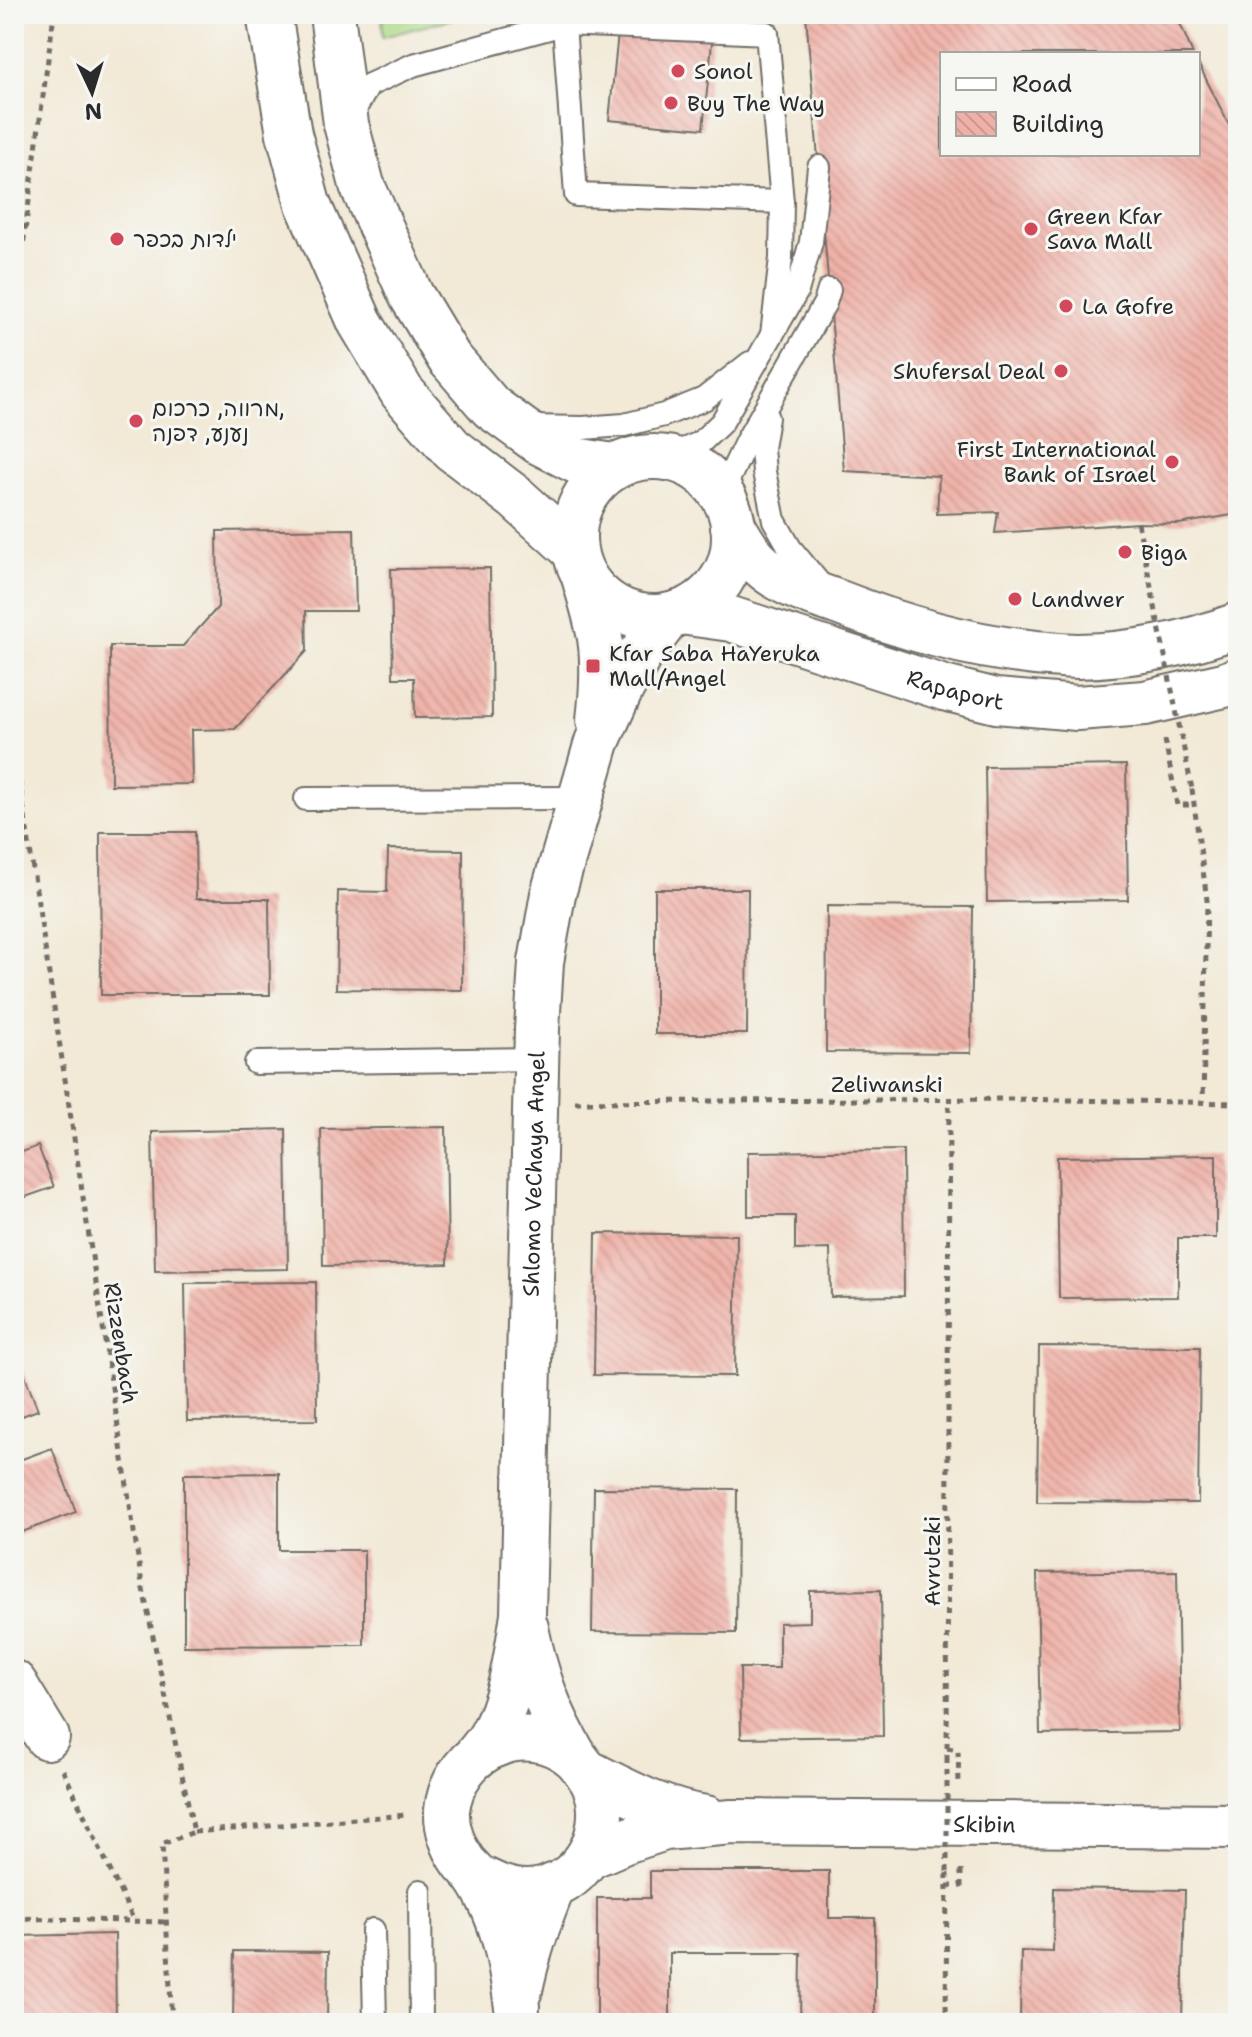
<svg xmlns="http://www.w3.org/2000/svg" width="1252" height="2037" font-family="'Shantell Sans','Playpen Sans Hebrew',sans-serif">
  <defs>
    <pattern id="building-back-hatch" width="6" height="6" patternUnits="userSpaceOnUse" patternTransform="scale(2)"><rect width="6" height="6" fill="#efb1a7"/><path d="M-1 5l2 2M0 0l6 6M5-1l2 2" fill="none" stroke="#cd9890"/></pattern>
  </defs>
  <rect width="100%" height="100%" fill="#f6f6f2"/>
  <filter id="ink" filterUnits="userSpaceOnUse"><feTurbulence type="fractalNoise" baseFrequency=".0125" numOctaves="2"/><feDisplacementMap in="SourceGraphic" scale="16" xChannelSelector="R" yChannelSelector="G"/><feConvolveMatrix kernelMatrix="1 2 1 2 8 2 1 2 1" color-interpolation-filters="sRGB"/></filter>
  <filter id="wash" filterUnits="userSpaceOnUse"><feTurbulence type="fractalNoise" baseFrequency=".006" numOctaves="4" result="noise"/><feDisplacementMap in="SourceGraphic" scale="32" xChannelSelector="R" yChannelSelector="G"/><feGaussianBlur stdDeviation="1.8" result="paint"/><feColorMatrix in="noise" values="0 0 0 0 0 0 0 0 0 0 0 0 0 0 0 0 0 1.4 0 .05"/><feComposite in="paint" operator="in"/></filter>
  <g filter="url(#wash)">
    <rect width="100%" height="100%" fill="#f2e9d6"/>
    <path fill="#abd986" stroke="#6b8258" stroke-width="2" d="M382,14H471L383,37Z"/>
    <g id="blocks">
      <g fill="url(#building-back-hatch)">
        <path d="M620,14H715L703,129L609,120Z"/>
        <path d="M806,14H1176L1193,54H942V154H1198V63L1238,143V514L1179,524L1138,523L995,533L998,512L937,514L939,476L844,471Z"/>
        <path d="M354,529L356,611H306L307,651L235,729L191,730L192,784L111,785L110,646H183L218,607L217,531Z"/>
        <path d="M490,568L492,717L415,718L414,678H393L391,569Z"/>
        <path d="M1126,765L1128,900L987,902L985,767Z"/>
        <path d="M100,832H195L196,899H269L270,995H101Z"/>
        <path d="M388,849L463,850L462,990L336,989L338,891L387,892Z"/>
        <path d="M655,889H748L747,1034H655Z"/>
        <path d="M827,906L973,907L971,1053L826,1052Z"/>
        <path d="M446,1127L448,1264L323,1266L321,1129Z"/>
        <path d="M286,1129L288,1269L155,1271L152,1132Z"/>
        <path d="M38,1146L54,1187L14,1201V1155Z"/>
        <path d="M903,1150L904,1296L831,1297L830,1249L795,1250V1216H748V1152Z"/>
        <path d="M1216,1155V1238H1178V1297L1059,1298L1057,1157Z"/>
        <path d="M596,1233L737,1235L735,1376L594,1375Z"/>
        <path d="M316,1282L317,1420L187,1421L185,1283Z"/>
        <path d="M1039,1346L1200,1347L1198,1503L1037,1502Z"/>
        <path d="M14,1347L38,1410L14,1419Z"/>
        <path d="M52,1448L76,1512L14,1535V1462Z"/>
        <path d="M279,1473V1550H364V1645L184,1646V1474Z"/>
        <path d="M594,1488L737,1489L736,1633L592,1632Z"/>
        <path d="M1177,1571L1180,1732L1040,1734L1037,1573Z"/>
        <path d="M881,1590L883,1736L741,1738L740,1668H779V1623L810,1622V1591Z"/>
        <path d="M650,1871H829V1918H875V2023H800L801,1953H670V2023H597V1898H650Z"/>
        <path d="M1054,1888L1185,1890L1182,2022L1020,2023L1021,1951L1053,1952Z"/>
        <path d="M115,1934L116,2023H14V1936Z"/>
        <path d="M234,1951L328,1952L327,2023H233Z"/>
      </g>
    </g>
  </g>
  <g filter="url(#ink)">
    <use href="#blocks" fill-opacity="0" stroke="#716e67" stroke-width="2"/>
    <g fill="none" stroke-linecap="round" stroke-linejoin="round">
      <defs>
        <g id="lane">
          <path d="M564,24L576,195L782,202"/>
          <path d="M349,119L369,85L413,65L564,24L767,33L782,202L781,258L772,335"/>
          <path d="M767,418L762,448L764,472L774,520L790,548L824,589"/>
          <path d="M530,427L583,428L624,425L664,415L704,399L750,363"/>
          <path d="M667,457L700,443L722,422L797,291L811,242L819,167"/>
          <path d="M723,496L729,478L746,442L825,303L829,290"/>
          <path d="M306,799L581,798"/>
          <path d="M256,1063L537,1059"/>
          <path d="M420,1891L421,2023"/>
          <path d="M373,1930L375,2023"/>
        </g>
        <g id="street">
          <path d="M584,577C590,597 596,617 600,638C604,664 602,694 599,720"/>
          <path d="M526,1628C536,1677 549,1714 575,1757"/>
          <path d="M14,1683L47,1737"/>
          <path id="s1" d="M476,1756C481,1750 487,1743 491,1736C511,1701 517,1653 523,1614L537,1029L541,962L553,894L597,742L621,689L639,656L670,615"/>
          <path d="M587,1772C625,1791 663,1812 706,1818"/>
          <path id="s2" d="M588,1857L625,1841L665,1828L732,1822L1238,1826"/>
          <path d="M476,1876C492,1884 509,1893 528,1892C572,1889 601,1853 600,1810C600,1796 594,1782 586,1771C582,1767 579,1761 574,1757C526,1716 454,1748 447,1810C446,1828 453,1847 463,1861C466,1866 472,1870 475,1875C482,1884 488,1896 493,1907C507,1939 512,1972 517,2007"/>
          <path d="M520,1990C527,1954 539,1920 553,1886"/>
        </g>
        <g id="secondary">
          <path d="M269,14L289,134L308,204L360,322L402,392L452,449L516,498L574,550"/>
          <path d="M332,14L346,124L362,185L411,295L449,358L491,407L539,442L574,460L614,466"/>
          <circle cx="654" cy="537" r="80"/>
          <path d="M733,526C741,539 749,555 761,565C781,584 811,593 837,602C901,627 966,646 1036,653C1050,654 1064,656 1078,656C1133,655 1187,644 1238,625"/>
          <path id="s3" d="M681,612L731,619L944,688L996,701L1077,708L1145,703L1224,685L1238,680"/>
        </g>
      </defs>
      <use href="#lane" stroke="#716e67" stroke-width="26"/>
      <use href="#street" stroke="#716e67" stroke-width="48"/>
      <use href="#secondary" stroke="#716e67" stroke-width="48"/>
      <g stroke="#716e67" stroke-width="5" stroke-dasharray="6 6" stroke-linecap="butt">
        <path d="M14,313L54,14"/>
        <path d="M1165,740L1177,805H1194"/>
        <path d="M14,745L142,1584L194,1832L162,1844L172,2023"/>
        <path d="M1192,789L1207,900L1203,1102"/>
        <path d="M14,815L24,813"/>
        <path d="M575,1102L1009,1099L1238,1103"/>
        <path d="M947,1748L958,1750L959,1783"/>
        <path d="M947,1760L949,1100"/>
        <path d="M63,1770L134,1921"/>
        <path d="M194,1832L406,1815"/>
        <path d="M947,1886H961V1865"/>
        <path d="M14,1918L165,1922"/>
        <path d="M946,2023L947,1872"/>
      </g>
      <use href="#lane" stroke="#fff" stroke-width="22"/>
      <use href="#street" stroke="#fff" stroke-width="44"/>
      <use href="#secondary" stroke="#fff" stroke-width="44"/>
      <g stroke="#716e67" stroke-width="5" stroke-dasharray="6 6" stroke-linecap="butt">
        <path d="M1138,523L1192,789"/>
        <path d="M947,1872V1760"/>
      </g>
    </g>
  </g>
  <g fill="#d1495b" stroke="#f6f6f2" stroke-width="3">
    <circle cx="678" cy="71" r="8"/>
    <circle cx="671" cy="103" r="8"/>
    <circle cx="1031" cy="229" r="8"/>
    <circle cx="117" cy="239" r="8"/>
    <circle cx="1066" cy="306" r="8"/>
    <circle cx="1061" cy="371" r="8"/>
    <circle cx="136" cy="421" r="8"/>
    <circle cx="1172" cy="462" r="8"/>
    <circle cx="1125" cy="552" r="8"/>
    <circle cx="1015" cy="599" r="8"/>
    <rect x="585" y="658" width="16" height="16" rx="4"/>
  </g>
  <g text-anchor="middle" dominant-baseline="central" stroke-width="6" stroke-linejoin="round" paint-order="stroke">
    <g font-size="22" fill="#2b2b2b" stroke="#f6f6f2" text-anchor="start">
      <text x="694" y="71">Sonol</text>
      <text x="687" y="103">Buy The Way</text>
      <text x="1047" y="216">Green Kfar<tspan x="1047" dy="25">Sava Mall</tspan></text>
      <text x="133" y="239">ילדות בכפר</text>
      <text x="1082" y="306">La Gofre</text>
      <text x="1045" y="371" text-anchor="end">Shufersal Deal</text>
      <text x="152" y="408">מרווה, כרכום,<tspan x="152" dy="25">נענע, דפנה</tspan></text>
      <text x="1156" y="449" text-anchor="end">First International<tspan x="1156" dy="25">Bank of Israel</tspan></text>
      <text x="1141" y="552">Biga</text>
      <text x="1031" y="599">Landwer</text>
      <text x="609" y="653">Kfar Saba HaYeruka<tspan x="609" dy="25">Mall/Angel</tspan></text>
    </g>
    <g font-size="22" fill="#2b2b2b" stroke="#f6f6f2">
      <text stroke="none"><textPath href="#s3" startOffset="286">Rapaport</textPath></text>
      <text x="887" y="1084">Zeliwanski</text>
      <text stroke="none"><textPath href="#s1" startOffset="592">Shlomo VeChaya Angel</textPath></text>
      <text transform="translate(121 1343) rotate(81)">Rizzenbach</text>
      <text transform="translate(932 1561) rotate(-90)">Avrutzki</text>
      <text stroke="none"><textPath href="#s2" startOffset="402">Skibin</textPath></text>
    </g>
  </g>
  <rect width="1252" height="2037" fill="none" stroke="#f6f6f2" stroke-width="48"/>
  <rect x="940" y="52" width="260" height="104" fill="#f6f6f2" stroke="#a5a5a2" stroke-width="2"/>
  <rect x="956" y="78" width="40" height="12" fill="#ffffff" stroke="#a5a5a2" stroke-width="2"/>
  <text x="1012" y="92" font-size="24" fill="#2b2b2b">Road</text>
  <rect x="956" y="112" width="40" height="24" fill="url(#building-back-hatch)" stroke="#a5a5a2" stroke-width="2"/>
  <text x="1012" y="132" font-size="24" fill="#2b2b2b">Building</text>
  <g transform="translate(92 92) rotate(176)" stroke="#f6f6f2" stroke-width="6" paint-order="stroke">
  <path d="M0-6L14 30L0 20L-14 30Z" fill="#2b2b2b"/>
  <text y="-12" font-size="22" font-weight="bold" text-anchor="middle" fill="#2b2b2b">N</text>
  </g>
</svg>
